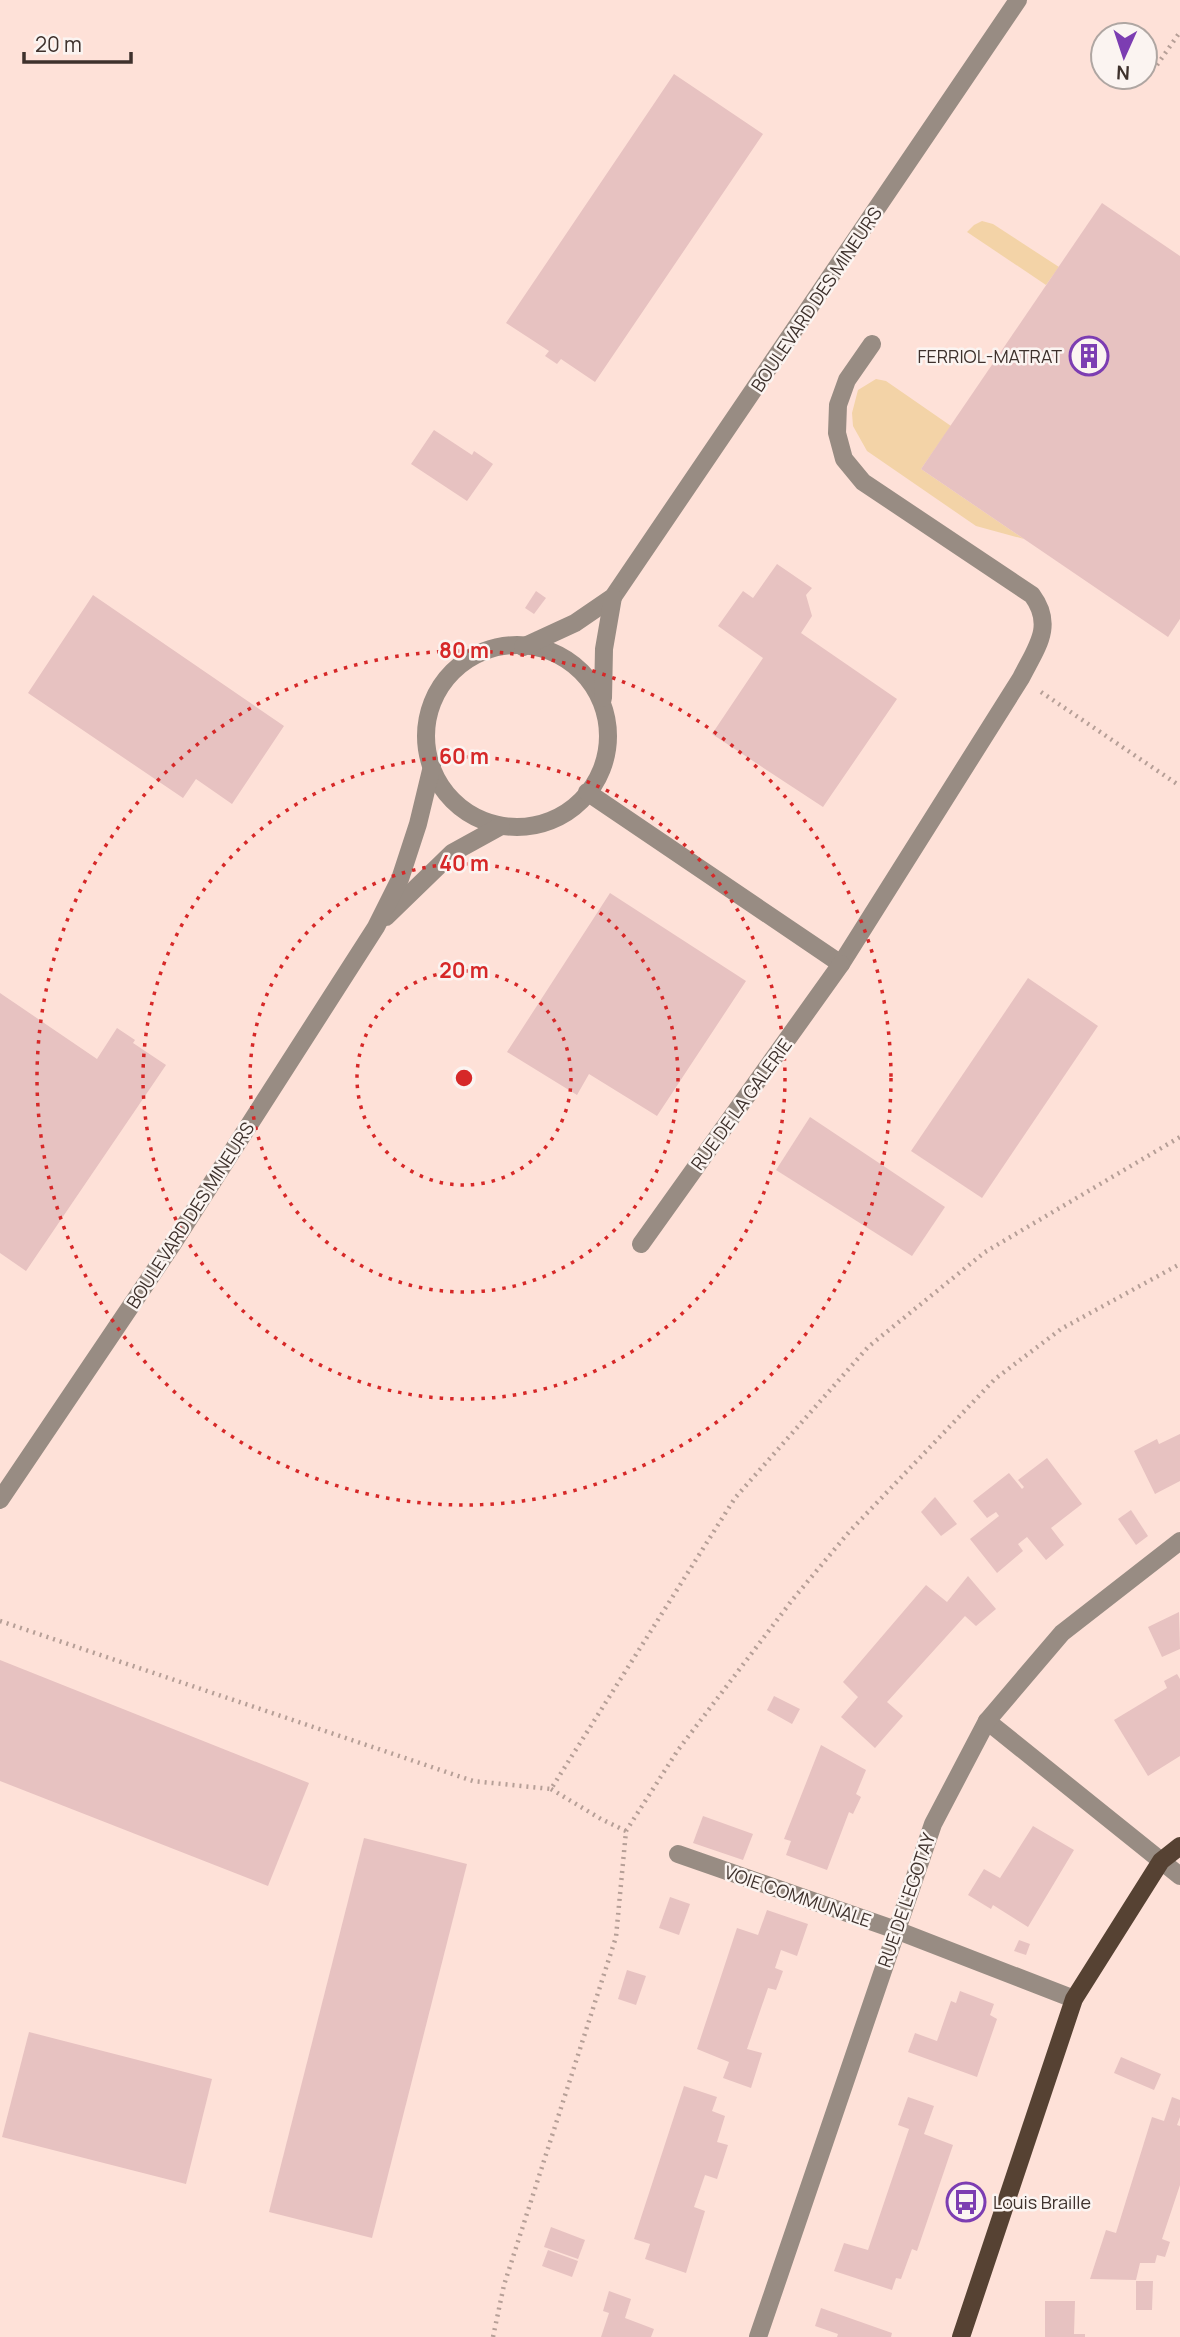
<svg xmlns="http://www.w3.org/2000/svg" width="1180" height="2337" font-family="Manrope,sans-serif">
  <rect width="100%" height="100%" fill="#fee1d8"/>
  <g fill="#f3d3a7">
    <path d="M982,221L993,224L1059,267L1046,285L967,232L974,225Z"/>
    <path d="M876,379L886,381L951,426L921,469L1024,539L976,526L867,451L853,426L852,413L858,390Z"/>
  </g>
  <g fill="#e7c2c1">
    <path d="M674,74L763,134L595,382L561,359L557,364L545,356L549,351L506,323Z"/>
    <path d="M1102,203L1180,256V619L1168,637L921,469Z"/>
    <path d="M434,430L472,455L474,451L493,464L467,501L411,464Z"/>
    <path d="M777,564L812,588L806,595L812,616L801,633L897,699L823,807L712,734L763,658L718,626L743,591L753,598Z"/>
    <path d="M536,591L546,598L534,614L525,608Z"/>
    <path d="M93,595L284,726L232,804L196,779L183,798L28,693Z"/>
    <path d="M610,893L746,981L657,1116L589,1074L577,1095L507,1052Z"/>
    <path d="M1028,978L1098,1026L982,1198L911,1151Z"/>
    <path d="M0,993L97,1059L117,1028L135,1040L133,1043L166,1065L26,1271L0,1253Z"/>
    <path d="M810,1117L945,1207L912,1256L776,1170Z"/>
    <path d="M1180,1434V1481L1155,1494L1134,1451L1157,1439L1159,1444Z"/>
    <path d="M1047,1458L1082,1504L1051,1528L1064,1545L1046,1560L1027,1537L1018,1544L1023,1551L997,1573L970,1539L999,1516L996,1512L987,1518L973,1501L1009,1473L1022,1489L1024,1487L1018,1480Z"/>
    <path d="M935,1497L957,1524L941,1536L921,1512Z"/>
    <path d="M1131,1510L1148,1536L1136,1545L1118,1519Z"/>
    <path d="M968,1576L996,1609L976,1626L965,1616L887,1702L903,1716L875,1748L841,1717L858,1697L843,1682L926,1585L947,1602Z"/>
    <path d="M1179,1612L1180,1649L1162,1657L1148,1627Z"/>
    <path d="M0,1660L309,1783L268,1886L0,1781Z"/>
    <path d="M1177,1674L1180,1679V1756L1148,1776L1114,1720L1167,1688L1164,1681Z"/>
    <path d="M774,1696L800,1709L792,1724L767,1710Z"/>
    <path d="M821,1745L866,1770L856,1794L861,1797L853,1814L849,1812L827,1870L786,1855L791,1841L784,1839Z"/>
    <path d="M703,1816L753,1834L743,1860L693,1843Z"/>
    <path d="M1033,1826L1074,1850L1028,1927L993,1905L991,1909L968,1895L984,1869L1000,1878Z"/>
    <path d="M364,1838L467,1864L372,2238L269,2212Z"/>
    <path d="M670,1897L690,1904L679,1935L659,1928Z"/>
    <path d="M767,1910L808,1924L797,1956L781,1950L775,1968L783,1971L776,1990L768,1988L747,2049L762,2053L751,2088L723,2078L729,2062L697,2049L737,1928L758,1935Z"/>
    <path d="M1019,1940L1030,1944L1026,1955L1014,1951Z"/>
    <path d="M627,1970L646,1976L636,2005L618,1999Z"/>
    <path d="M960,1991L994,2004L990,2015L997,2019L977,2077L908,2052L915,2033L937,2041L951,2001L956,2003Z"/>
    <path d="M29,2032L212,2079L186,2184L2,2137Z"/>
    <path d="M1121,2057L1161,2074L1154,2090L1114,2073Z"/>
    <path d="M684,2086L717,2097L712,2111L725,2116L717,2142L728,2145L717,2179L705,2175L694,2207L705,2211L686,2273L645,2259L650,2244L634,2239Z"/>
    <path d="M908,2097L934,2106L924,2134L953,2145L917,2251L912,2249L901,2279L896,2278L892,2290L834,2271L844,2243L868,2250L909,2129L898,2125Z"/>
    <path d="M1172,2097L1180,2100V2117L1177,2125L1180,2126V2185L1162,2239L1170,2242L1165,2257L1157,2255L1155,2263H1140L1136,2280L1090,2279L1106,2230L1116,2233L1152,2117L1164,2121Z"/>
    <path d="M551,2227L585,2240L578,2259L544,2247Z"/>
    <path d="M548,2250L578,2261L572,2277L542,2266Z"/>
    <path d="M1136,2281H1153L1152,2310H1136Z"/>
    <path d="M609,2291L631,2299L625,2318L654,2329L651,2337H601L609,2313L603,2311Z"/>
    <path d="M1045,2301H1075L1074,2334H1085V2337H1045Z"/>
    <path d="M821,2308L892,2333L891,2337H837L838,2334L815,2326Z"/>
  </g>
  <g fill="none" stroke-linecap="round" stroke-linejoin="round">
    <g stroke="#b69f97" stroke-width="4.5" stroke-dasharray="2 5" stroke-linecap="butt">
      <path d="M1157,65L1180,32"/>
      <path d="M1041,692L1180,786"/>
      <path d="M0,1621L473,1781L551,1789L735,1498L868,1347L985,1252L1180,1137"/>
      <path d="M551,1789L601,1819L626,1831"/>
      <path d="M493,2337L504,2285L616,1937L626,1831L678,1750L793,1599L849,1532L995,1379L1061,1329L1180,1264"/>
    </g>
    <g stroke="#988c83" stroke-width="18">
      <circle cx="517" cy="736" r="91"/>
      <path d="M523,647L575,623L613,597L1018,0"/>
      <path d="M603,698L604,649L613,597"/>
      <path d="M587,792L841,964L1021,678C1036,648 1055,626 1032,595L863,482L844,459L837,433L838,405L847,380L872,344"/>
      <path d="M386,917L452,853L501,826"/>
      <path d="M641,1244L841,964"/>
      <path d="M0,1500L174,1242L376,927L400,879L418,824L432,766"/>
      <path d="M987,1721L1180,1876"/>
      <path d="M678,1854L896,1930L1074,1999"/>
      <path d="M758,2337L933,1824L987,1721L1062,1633L1180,1541"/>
    </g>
    <path stroke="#564233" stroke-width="18" d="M961,2337L1074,1999L1161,1861L1180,1846"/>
  </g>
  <g fill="none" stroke="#d62828" stroke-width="3.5" stroke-dasharray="3.5 7">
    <circle cx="464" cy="1078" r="107"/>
    <circle cx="464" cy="1078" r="214"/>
    <circle cx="464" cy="1078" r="321"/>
    <circle cx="464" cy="1078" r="427"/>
  </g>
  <defs>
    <symbol id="building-ring" viewBox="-11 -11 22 22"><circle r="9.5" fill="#fbf4f1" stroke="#7c3db2" stroke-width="1.5"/><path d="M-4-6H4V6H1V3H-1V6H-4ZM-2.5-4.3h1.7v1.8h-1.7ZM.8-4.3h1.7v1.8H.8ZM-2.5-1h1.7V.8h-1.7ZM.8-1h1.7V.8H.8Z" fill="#7c3db2"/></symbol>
    <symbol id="bus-ring" viewBox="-11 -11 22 22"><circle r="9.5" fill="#fbf4f1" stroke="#7c3db2" stroke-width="1.5"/><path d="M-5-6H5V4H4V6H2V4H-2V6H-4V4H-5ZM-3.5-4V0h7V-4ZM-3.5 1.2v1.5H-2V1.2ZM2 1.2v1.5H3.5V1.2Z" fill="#7c3db2"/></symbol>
  </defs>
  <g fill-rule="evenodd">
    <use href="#building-ring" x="1067" y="334" width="44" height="44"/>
    <use href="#bus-ring" x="944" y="2180" width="44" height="44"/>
  </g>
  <g text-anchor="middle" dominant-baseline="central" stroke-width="5" stroke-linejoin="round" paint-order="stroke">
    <g font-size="18" fill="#3e312c" stroke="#fbf4f1">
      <text transform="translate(816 299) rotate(-56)">BOULEVARD DES MINEURS</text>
      <text transform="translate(741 1104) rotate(-54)">RUE DE LA GALERIE</text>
      <text transform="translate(190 1215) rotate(-57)">BOULEVARD DES MINEURS</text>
      <text transform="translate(798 1896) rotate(19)">VOIE COMMUNALE</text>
      <text transform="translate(906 1900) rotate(-71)">RUE DE L'EGOTAY</text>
    </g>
    <g font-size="18" fill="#3e312c" stroke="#fbf4f1" text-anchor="end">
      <text x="1062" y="356">FERRIOL-MATRAT</text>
      <text x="993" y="2202" text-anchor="start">Louis Braille</text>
    </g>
  </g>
  <circle cx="464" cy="1078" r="10" fill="#d62828" stroke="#fbf4f1" stroke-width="3.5"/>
  <g font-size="21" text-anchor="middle" font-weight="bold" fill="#d62828" stroke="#fbf4f1" stroke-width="5" stroke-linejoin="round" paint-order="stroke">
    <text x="464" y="658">80 m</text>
    <text x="464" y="764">60 m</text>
    <text x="464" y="871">40 m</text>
    <text x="464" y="978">20 m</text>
  </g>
  <g transform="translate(1124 56) rotate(183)"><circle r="33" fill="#fbf4f1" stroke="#afa6a2" stroke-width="2"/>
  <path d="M0-5L12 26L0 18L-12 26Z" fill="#7c3db2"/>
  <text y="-10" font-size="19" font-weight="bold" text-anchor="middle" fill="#3e312c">N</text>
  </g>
  <path d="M24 52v10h107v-10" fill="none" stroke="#3e312c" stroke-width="3.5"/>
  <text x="35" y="52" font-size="21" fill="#3e312c" stroke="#fbf4f1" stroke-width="5" paint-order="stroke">20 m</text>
</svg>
